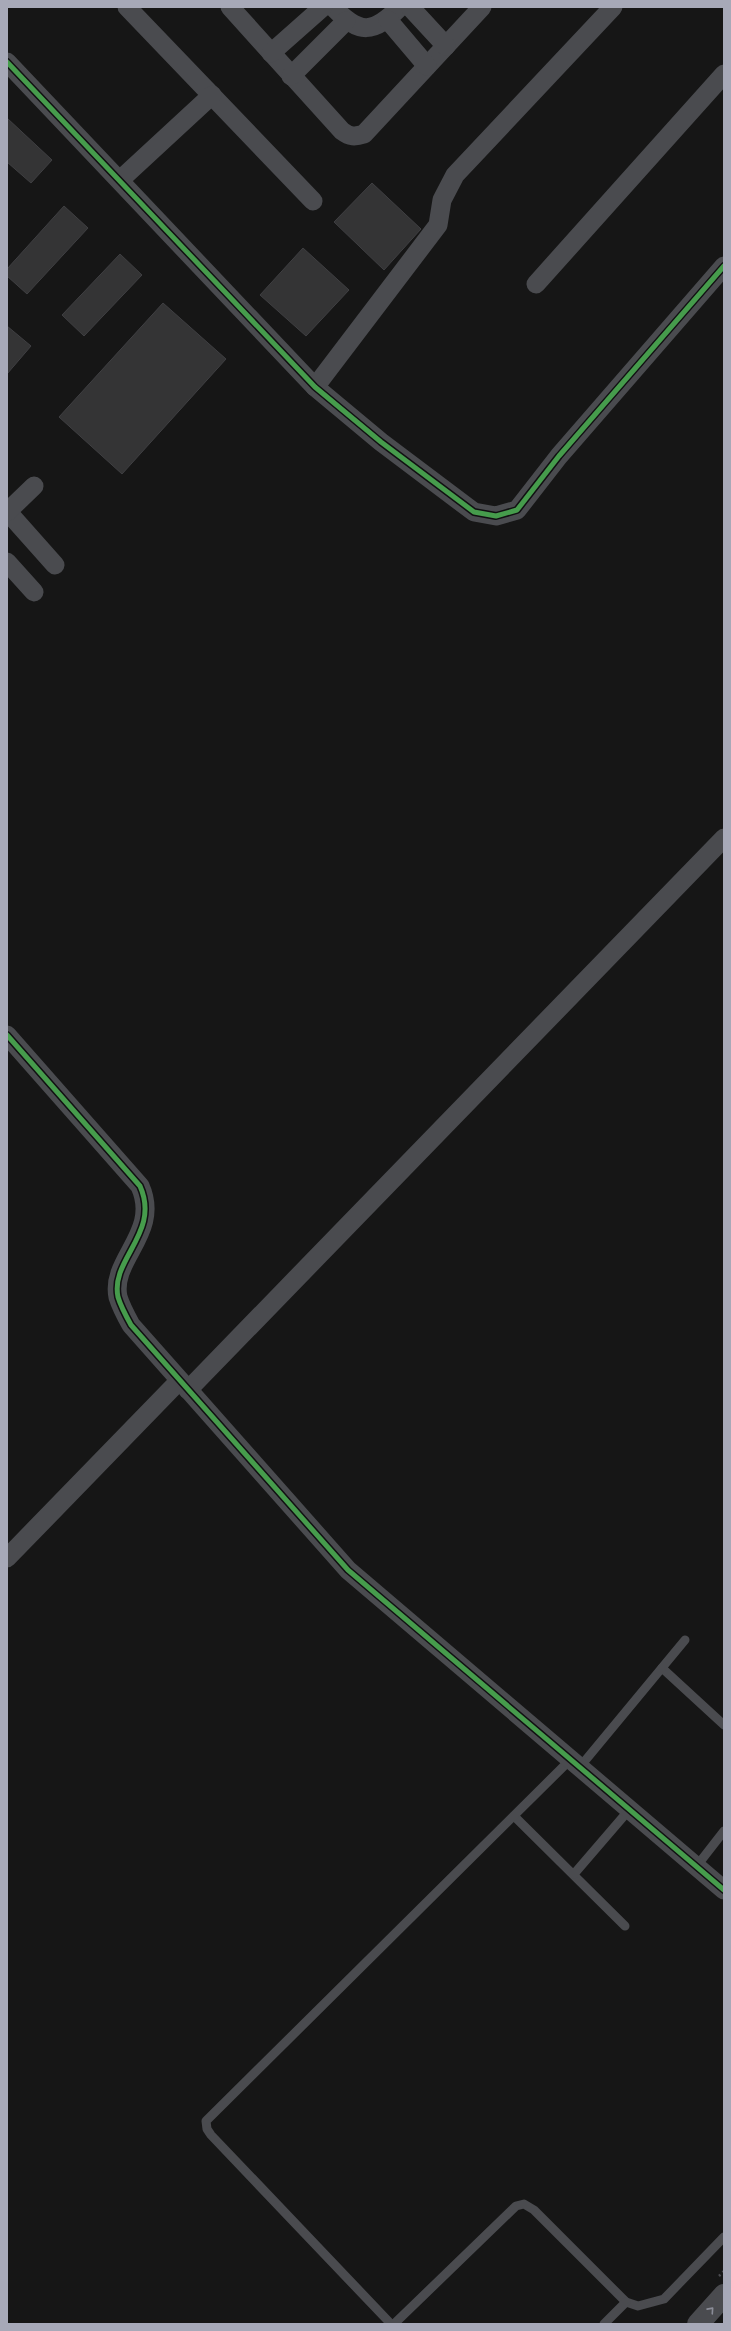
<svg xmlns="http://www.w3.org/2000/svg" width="731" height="2331" font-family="'PT Sans',sans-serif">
  <rect width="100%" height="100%" fill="#161616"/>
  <g fill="#343435" stroke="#3f3f42">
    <path d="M7,118L52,160L31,183L7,162Z"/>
    <path d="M372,183L421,229L384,270L334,222Z"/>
    <path d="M64,206L88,228L27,294L7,276V269Z"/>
    <path d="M303,248L349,290L306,336L260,295Z"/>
    <path d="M120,254L142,275L84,336L62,315Z"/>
    <path d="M163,303L226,359L122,474L59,417Z"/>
    <path d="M7,326L31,346L7,374Z"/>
  </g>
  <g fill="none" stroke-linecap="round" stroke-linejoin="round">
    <path stroke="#4c4c51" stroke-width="2.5" stroke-dasharray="2 3" stroke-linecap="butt" d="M719,2276L724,2271"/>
    <g stroke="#4a4b4f" stroke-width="9">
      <path d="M662,1668L724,1725"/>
      <path d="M579,1768L685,1640"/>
      <path d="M514,1816L625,1926"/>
      <path d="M696,1867L724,1831"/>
      <path d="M574,1874L629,1810"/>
      <path d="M391,2324L211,2135L207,2129L206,2121L570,1760"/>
      <path d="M394,2324L516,2206L524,2204L534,2210L626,2302L638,2306L664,2299L724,2237"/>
      <path d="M604,2324L626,2302"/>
    </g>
    <g stroke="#4a4b4f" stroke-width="19">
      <path d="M127,7L313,201"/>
      <path d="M230,7L342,131C350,137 355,137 364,134L482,7"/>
      <path d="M333,7C360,35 373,34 400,7"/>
      <path d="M410,7L446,46"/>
      <path d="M388,20L427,66"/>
      <path d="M271,53L323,7"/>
      <path d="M7,62L315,387L381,442L474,512L496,516L517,510L559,456L724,266"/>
      <path d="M291,76L346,21"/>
      <path d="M120,180L212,95"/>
      <path d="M536,284L724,74"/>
      <path d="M315,387L438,225L442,200L455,175L613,7"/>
      <path d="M7,511L55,565"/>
      <path d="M7,512L34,486"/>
      <path d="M7,562L34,592"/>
      <path d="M7,1035L140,1186C161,1233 110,1259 118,1297C121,1307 126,1316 131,1325L348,1570L724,1890"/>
      <path d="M188,1390L724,838"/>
      <path d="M7,1558L179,1381"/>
    </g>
    <path stroke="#4a4b4f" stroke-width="22" d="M698,2324L724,2295"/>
    <defs>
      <g id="cycleway">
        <path d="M7,62L315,387L381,442L474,512L496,516L517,510L559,456L724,266"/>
        <path d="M7,1035L140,1186C161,1233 110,1259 118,1297C121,1307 126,1316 131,1325L348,1570L724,1890"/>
      </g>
    </defs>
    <use href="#cycleway" stroke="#111012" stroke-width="8"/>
    <use href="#cycleway" stroke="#469c4c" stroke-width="5"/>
  </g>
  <defs><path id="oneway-chevron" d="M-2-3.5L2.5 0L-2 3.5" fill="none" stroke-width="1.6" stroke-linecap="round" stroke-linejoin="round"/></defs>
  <use stroke="#8b8d98" href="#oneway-chevron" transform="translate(711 2310) rotate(-48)"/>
  <rect width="731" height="2331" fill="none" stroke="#a7a9b8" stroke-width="16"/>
</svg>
